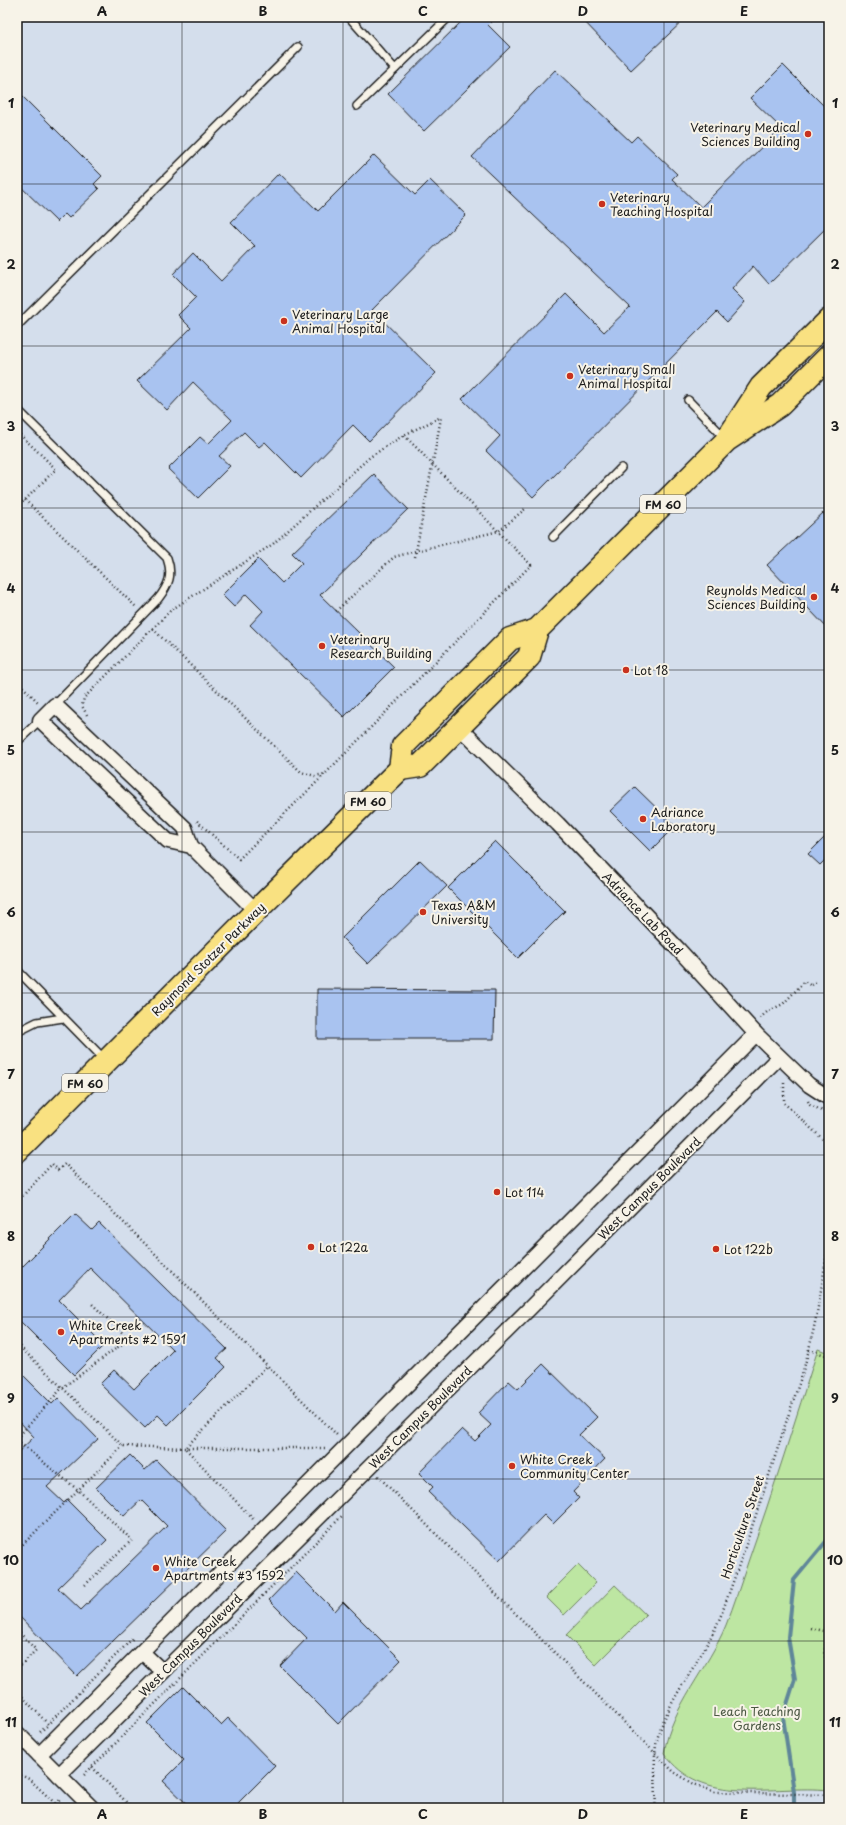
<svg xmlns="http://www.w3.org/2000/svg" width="846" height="1825" font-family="'Playpen Sans',sans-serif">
  <rect width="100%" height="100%" fill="#e7e9ea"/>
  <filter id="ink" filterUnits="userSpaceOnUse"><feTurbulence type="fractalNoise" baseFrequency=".025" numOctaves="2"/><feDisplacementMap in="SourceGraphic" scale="8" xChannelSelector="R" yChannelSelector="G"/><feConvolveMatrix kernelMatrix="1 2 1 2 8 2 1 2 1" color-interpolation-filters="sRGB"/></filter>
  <g filter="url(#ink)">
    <rect fill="#d4deec" x="17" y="17" width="812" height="1791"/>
    <g fill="#bde6a2" stroke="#6c815f">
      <path d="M818,1349L829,1353V1790C773,1784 702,1808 664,1753C672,1705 708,1669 726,1625C734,1605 741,1583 748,1562C773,1492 795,1420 818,1349Z"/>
      <path d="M578,1565L596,1583L564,1615L546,1597Z"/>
      <path d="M615,1585L646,1615L596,1665L566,1635Z"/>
    </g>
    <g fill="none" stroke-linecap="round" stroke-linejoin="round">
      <path stroke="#5f8699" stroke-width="4" d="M794,1808V1792L783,1717L795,1679L788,1637L794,1580L829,1538"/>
    </g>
    <g fill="#a9c3f0" stroke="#1c1c1c">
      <path d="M466,17H496L488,25L510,47L424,131L388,94Z"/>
      <path d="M580,17H687L631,70Z"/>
      <path d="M783,65L829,111V225L769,284L753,266L732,289L745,302L727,322L717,312L533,497L486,451L500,436L462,399L566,294L604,332L630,307L472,157L555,70L631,142L637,136L677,174L672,179L701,207L781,128L750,98Z"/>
      <path d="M17,91L102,176L94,184L99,189L69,218L65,214L57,222L17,183Z"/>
      <path d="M374,155L415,195L430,180L466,215L372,310L436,373L369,441L353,425L301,478L265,442L259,447L244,432L219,456L230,466L198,498L168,469L200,437L208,444L232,420L193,382L167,410L137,381L191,328L178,315L196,297L173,274L193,253L221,281L255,246L231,222L279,173L318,211Z"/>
      <path d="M374,474L408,509L320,595L394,667L344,717L250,625L263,611L246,594L234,607L222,595L258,559L282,583L302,563L292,553Z"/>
      <path d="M823,513L829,520V630L767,565Z"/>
      <path d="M635,787L675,826L650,851L610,811Z"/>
      <path d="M829,833V856L820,865L808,854Z"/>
      <path d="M495,841L565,911L518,958L448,888Z"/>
      <path d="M420,860L447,886L368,964L342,938Z"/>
      <path d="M317,989L495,990L494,1039H317Z"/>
      <path d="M75,1214L92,1230L99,1223L227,1349L217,1358L226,1367L168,1425L158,1415L145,1428L100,1384L114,1370L134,1389L173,1350L90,1268L59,1300L104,1345L74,1375L17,1318V1272Z"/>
      <path d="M543,1364L597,1417L579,1435L605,1459L573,1492L579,1498L553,1524L544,1515L499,1561L428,1492L433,1487L419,1473L462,1429L475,1441L491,1425L478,1413L509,1381L518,1389Z"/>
      <path d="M17,1369L52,1404L58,1398L98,1439L47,1487L64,1503L67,1500L107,1540L58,1588L81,1610L167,1526L141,1500L124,1516L96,1488L130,1455L145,1470L156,1460L226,1531L77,1676L17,1614V1453L34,1437L17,1419Z"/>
      <path d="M296,1572L335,1611L343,1602L401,1660L338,1724L280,1666L307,1638L269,1600Z"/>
      <path d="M183,1687L221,1725L228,1718L275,1766L233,1808H191L163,1781L184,1760L147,1723Z"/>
    </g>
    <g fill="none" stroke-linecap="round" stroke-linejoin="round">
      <defs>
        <g id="lane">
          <path d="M349,17L395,69"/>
          <path d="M357,106L449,17"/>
          <path d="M17,326L298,47"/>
          <path d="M688,400L725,438"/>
          <path d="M17,409L167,558C173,575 169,585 158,599L55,705"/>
          <path d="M553,537L621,468"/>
          <path d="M17,742L40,720"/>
          <path d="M17,970L105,1060"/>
          <path d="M17,1032L37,1022L63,1018"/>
        </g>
        <g id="street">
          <path d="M459,727L558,824L679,950L756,1034L809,1085L829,1098"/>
          <path d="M191,846L168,841L40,720L55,705L185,828L191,846L256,911"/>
          <path d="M142,1652L163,1672"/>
          <path d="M17,1733L92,1808"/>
          <path d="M39,1755L756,1034"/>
          <path d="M59,1775L529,1309L779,1057"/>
        </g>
        <g id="primary">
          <path d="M731,433L761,387L829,320"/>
          <path d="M400,769L420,766L529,657L537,630L727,440L780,405L829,356"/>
          <path d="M17,1151L256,911L400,769L403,746L510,639L537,630"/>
        </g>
      </defs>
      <use href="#lane" stroke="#1c1c1c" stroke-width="10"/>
      <use href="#street" stroke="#1c1c1c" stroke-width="17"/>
      <use href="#primary" stroke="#1c1c1c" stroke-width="25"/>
      <g stroke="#1c1c1c" stroke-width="2.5" stroke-dasharray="1 3" stroke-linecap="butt">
        <path d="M17,432L56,469L17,508"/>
        <path d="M25,500L137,608"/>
        <path d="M415,557L441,418"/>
        <path d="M336,611L394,557L416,551L499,531L525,509"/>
        <path d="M153,629L301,772L315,776L325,774L531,565L404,435"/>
        <path d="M17,681L39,703"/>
        <path d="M87,715L82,706L84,698L171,610L273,544L370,457L404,435L441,417"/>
        <path d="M197,821L239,859L325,774"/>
        <path d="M760,1018L767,1012L783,1004L805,981L811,986L816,981"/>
        <path d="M784,1083V1103L829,1145"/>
        <path d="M808,1101L810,1105L829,1114"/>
        <path d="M17,1202L52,1164L58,1170L65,1164L338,1436"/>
        <path d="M17,1344L123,1446L185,1448H325"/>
        <path d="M809,1350L829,1356"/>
        <path d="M17,1438L62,1388L129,1339L91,1303"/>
        <path d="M17,1441L78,1490L132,1540L85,1585"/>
        <path d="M378,1476L674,1772L694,1784L715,1792L829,1795"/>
        <path d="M253,1519L185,1448L268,1365"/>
        <path d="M17,1550L123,1446"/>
        <path d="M811,1628L829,1632"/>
        <path d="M829,1629L824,1654L829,1668"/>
        <path d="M17,1630L36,1650L17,1669"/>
        <path d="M17,1691L48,1724L134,1637"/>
        <path d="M40,1732L48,1725"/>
        <path d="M92,1767L132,1808"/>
        <path d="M17,1773L29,1779L60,1808"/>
        <path d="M84,1775L342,1516"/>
        <path d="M56,1804L60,1800"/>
        <path d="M655,1808C658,1782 650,1757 660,1730C675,1688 707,1654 723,1610C744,1552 763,1494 782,1435C791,1406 802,1378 809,1349C818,1313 823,1277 829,1241"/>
      </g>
      <use href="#lane" stroke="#f7f3e8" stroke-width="7"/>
      <use href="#street" stroke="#f7f3e8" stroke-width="14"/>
      <use href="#primary" stroke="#f9e181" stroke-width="22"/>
    </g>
  </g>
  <path fill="none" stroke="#1c1c1c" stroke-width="1" stroke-opacity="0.55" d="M182,17V1808M343,17V1808M503,17V1808M664,17V1808M17,184H829M17,346H829M17,508H829M17,670H829M17,832H829M17,993H829M17,1155H829M17,1317H829M17,1479H829M17,1641H829"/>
  <g fill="#c8321e" stroke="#f7f3e8" stroke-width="1.5">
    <circle cx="808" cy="134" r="4"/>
    <circle cx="602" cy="204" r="4"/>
    <circle cx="284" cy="321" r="4"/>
    <circle cx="570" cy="376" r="4"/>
    <circle cx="814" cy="597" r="4"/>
    <circle cx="322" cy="646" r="4"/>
    <circle cx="626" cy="670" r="4"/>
    <circle cx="643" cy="819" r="4"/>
    <circle cx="423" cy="912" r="4"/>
    <circle cx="497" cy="1192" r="4"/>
    <circle cx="311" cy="1247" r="4"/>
    <circle cx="716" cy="1249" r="4"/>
    <circle cx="61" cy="1332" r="4"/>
    <circle cx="512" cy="1466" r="4"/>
    <circle cx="156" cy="1568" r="4"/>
  </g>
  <g text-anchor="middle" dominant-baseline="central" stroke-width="4" stroke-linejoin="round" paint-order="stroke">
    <g fill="#f7f3e8" stroke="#5e5c59" stroke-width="1">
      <rect x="640" y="495" width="46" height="18" rx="3"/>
      <rect x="345" y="792" width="46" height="18" rx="3"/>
      <rect x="62" y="1074" width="46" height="18" rx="3"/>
    </g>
    <g font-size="11" font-weight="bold" fill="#1c1c1c">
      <text x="663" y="504">FM 60</text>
      <text x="368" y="801">FM 60</text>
      <text x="85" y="1083">FM 60</text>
    </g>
    <g font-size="12" fill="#1c1c1c" stroke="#f7f3e8" text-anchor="start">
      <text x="800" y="127" text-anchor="end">Veterinary Medical<tspan x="800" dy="14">Sciences Building</tspan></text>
      <text x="610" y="197">Veterinary<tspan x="610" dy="14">Teaching Hospital</tspan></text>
      <text x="292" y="314">Veterinary Large<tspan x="292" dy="14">Animal Hospital</tspan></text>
      <text x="578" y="369">Veterinary Small<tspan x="578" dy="14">Animal Hospital</tspan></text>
      <text x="806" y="590" text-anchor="end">Reynolds Medical<tspan x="806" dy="14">Sciences Building</tspan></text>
      <text x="330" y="639">Veterinary<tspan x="330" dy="14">Research Building</tspan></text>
      <text x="634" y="670">Lot 18</text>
      <text x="651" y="812">Adriance<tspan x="651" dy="14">Laboratory</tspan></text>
      <text x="431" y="905">Texas A&amp;M<tspan x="431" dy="14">University</tspan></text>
      <text x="505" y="1192">Lot 114</text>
      <text x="319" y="1247">Lot 122a</text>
      <text x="724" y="1249">Lot 122b</text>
      <text x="69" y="1325">White Creek<tspan x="69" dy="14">Apartments #2 1591</tspan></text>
      <text x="520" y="1459">White Creek<tspan x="520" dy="14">Community Center</tspan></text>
      <text x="164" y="1561">White Creek<tspan x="164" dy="14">Apartments #3 1592</tspan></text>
    </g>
    <g font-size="12" fill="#1c1c1c" stroke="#f7f3e8">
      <text transform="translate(643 913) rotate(46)">Adriance Lab Road</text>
      <text transform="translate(208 959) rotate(-45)">Raymond Stotzer Parkway</text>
      <text transform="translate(649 1188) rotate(-45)">West Campus Boulevard</text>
      <text transform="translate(420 1417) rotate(-45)">West Campus Boulevard</text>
      <text transform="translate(742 1527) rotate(-71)">Horticulture Street</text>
      <text transform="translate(190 1645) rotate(-45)">West Campus Boulevard</text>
    </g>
    <g font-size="12" fill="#4c5944" stroke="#f7f3e8">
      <text x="757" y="1711">Leach Teaching<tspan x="757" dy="14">Gardens</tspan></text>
    </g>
  </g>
  <rect width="846" height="1825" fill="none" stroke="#f7f3e8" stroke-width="44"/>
  <rect x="22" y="22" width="802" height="1781" fill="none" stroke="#1c1c1c" stroke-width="1.5"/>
  <g font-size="13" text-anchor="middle" font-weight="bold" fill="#1c1c1c">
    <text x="102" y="16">A</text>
    <text x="263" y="16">B</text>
    <text x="423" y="16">C</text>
    <text x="583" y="16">D</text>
    <text x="744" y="16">E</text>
    <text x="11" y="108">1</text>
    <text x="835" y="108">1</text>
    <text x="11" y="269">2</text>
    <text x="835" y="269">2</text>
    <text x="11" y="431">3</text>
    <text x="835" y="431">3</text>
    <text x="11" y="593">4</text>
    <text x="835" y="593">4</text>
    <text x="11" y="755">5</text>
    <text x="835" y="755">5</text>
    <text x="11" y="917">6</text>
    <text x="835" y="917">6</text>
    <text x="11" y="1079">7</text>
    <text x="835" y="1079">7</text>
    <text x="11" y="1241">8</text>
    <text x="835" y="1241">8</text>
    <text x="11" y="1403">9</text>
    <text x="835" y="1403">9</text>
    <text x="11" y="1565">10</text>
    <text x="835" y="1565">10</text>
    <text x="11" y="1727">11</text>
    <text x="835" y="1727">11</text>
    <text x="102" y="1819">A</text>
    <text x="263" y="1819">B</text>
    <text x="423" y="1819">C</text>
    <text x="583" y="1819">D</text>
    <text x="744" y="1819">E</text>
  </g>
</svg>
